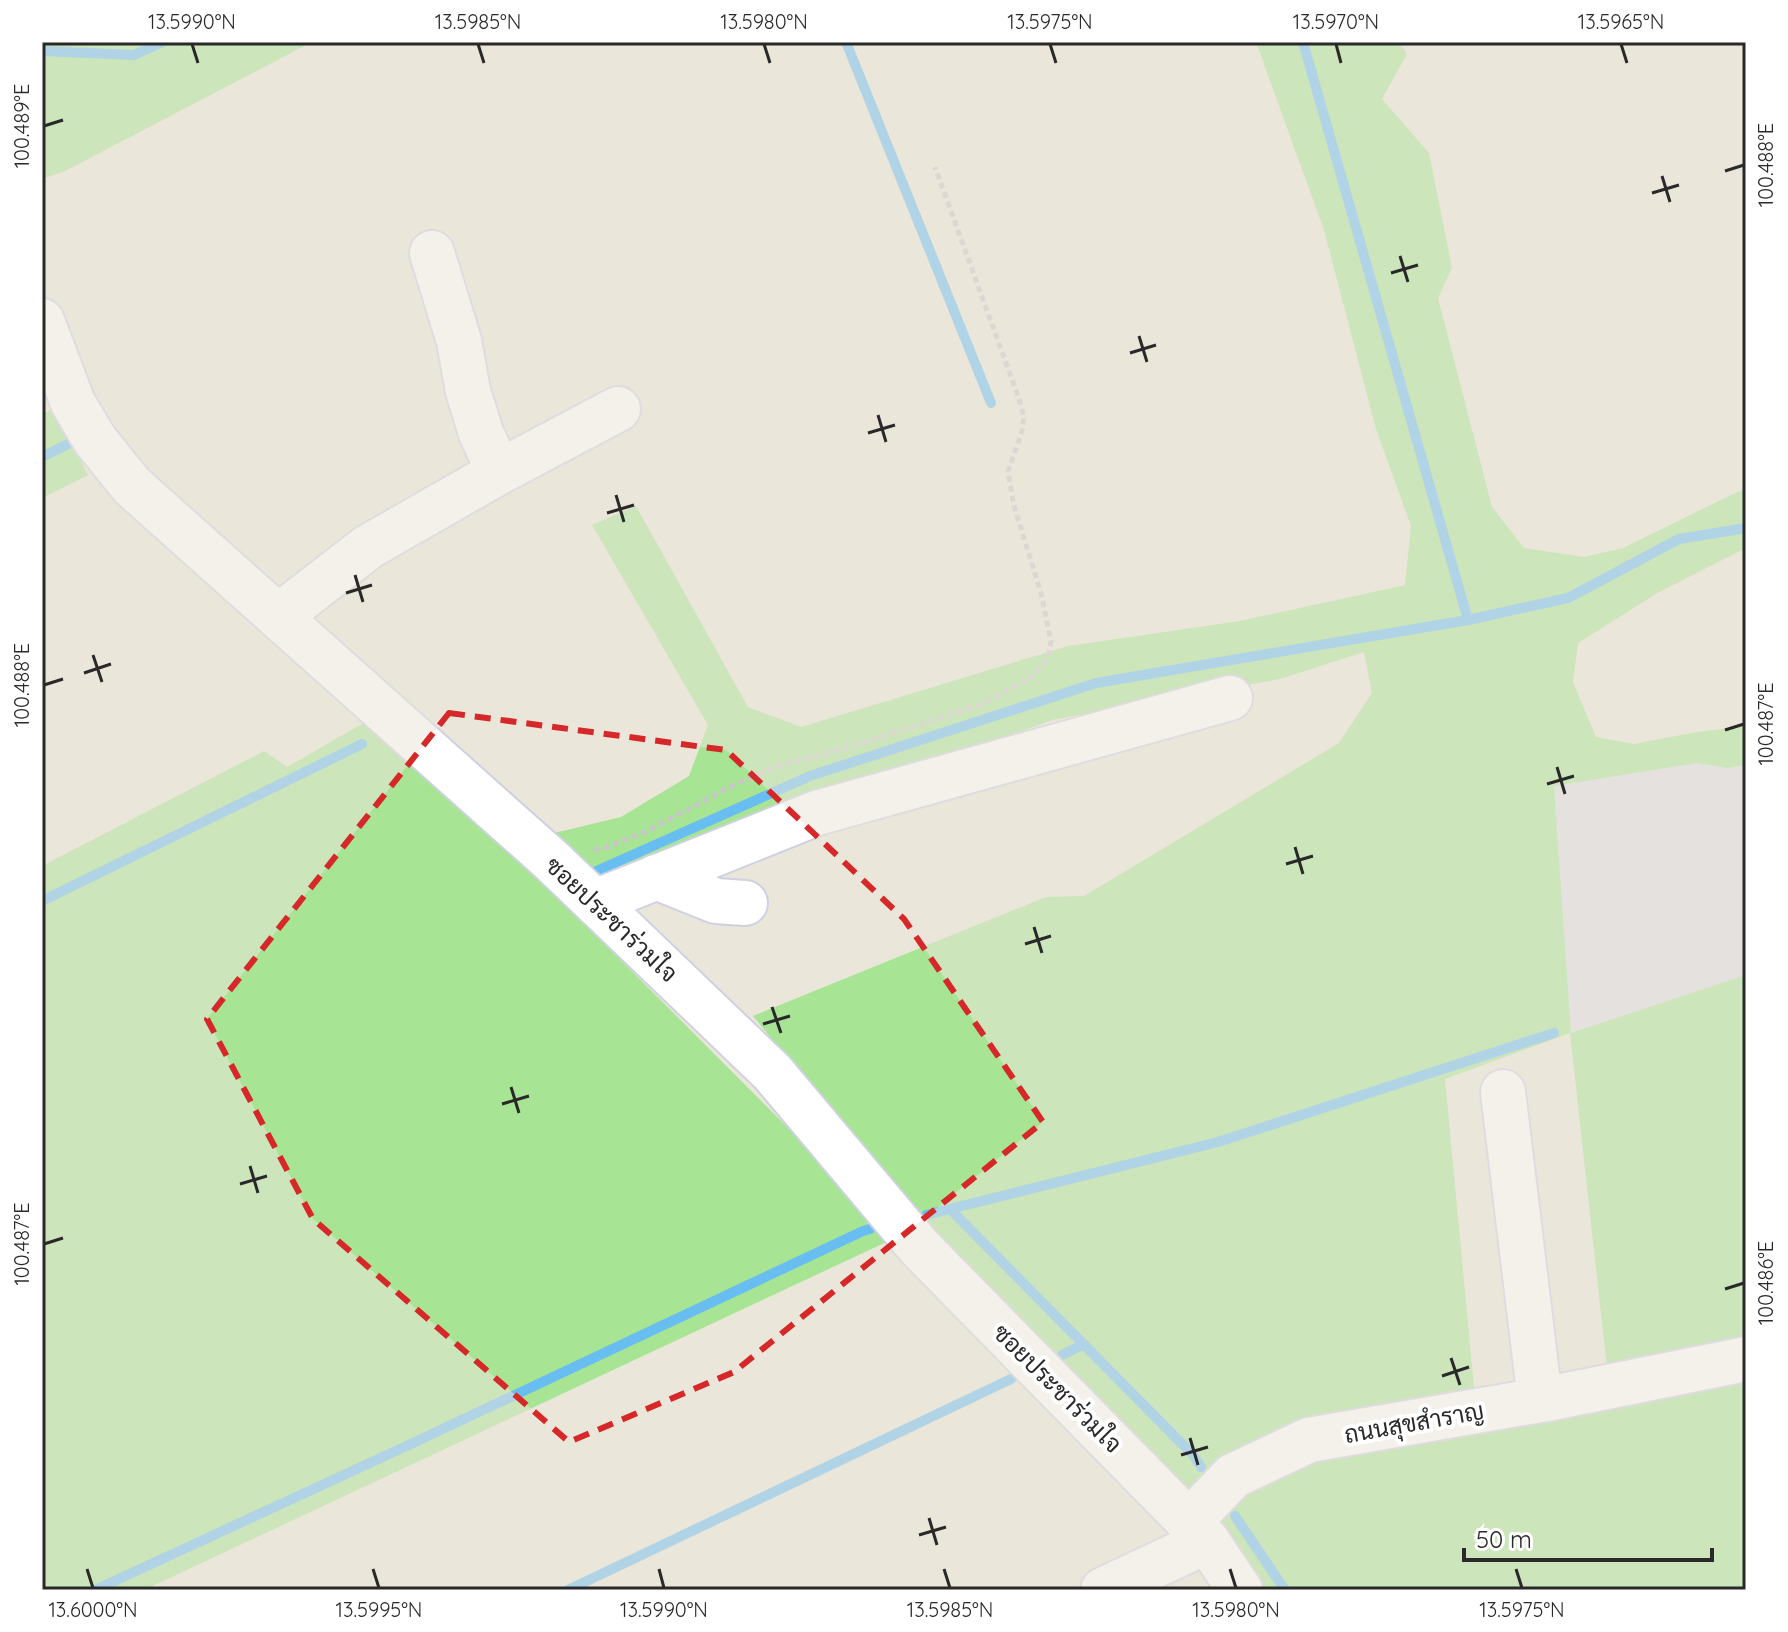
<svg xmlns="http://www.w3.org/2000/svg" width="1788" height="1632" font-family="Quicksand,Sarabun,sans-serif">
  <rect width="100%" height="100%" fill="#ebe6da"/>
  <path fill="#dedbe3" d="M1697,763L1727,768L1746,765V975L1571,1033L1554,785Z"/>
  <g fill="#a7e494">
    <path d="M42,42H312L65,171L42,179Z"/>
    <path d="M1256,42H1399L1407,54L1382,99L1429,153L1452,268L1438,298L1492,507L1524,548L1584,557L1623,548L1731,495L1746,489V548L1659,592L1578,643L1573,682L1596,737L1634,744L1697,732L1746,726V765L1727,768L1697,763L1554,786L1571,1033L1746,975V1342L1607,1368L1570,1033L1445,1079L1475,1398L1192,1492L1176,1486L929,1232L753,1016L1046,897L1084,896L1339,743L1372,693L1364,652L1280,679L1052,720L603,886L546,835L621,817L689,776L708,725L592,525L636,506L748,707L801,727L1068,646L1240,621L1405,585L1411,526L1376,429L1324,230Z"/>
    <path d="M54,408L88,475L42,498V414Z"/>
    <path d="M367,721L434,773L897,1237L144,1590H42V866L264,751L287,767Z"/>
    <path d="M1746,1374V1590H1262L1228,1539L1219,1513L1244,1485L1316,1453Z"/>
  </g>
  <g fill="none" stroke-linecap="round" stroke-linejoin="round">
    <g stroke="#69bef1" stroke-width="10">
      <path d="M846,42L991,403"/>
      <path d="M1303,42L1468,620L1568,598L1679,539L1746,528"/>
      <path d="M42,51L134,55L163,42"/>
      <path d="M42,457L68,444"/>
      <path d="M592,873L810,776L1096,683L1468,620"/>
      <path d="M42,901L362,744"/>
      <path d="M950,1209L1193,1455L1201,1467"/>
      <path d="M926,1215L1218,1142L1554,1033"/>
      <path d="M1062,1355L1084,1344"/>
      <path d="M1235,1516L1285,1590"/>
      <path d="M95,1590L413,1443L863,1231L870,1229"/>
      <path d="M568,1590L1011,1379"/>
    </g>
    <defs>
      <g id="minor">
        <path d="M42,321L73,403L95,440L132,486L551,860L772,1072L920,1248L1189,1522"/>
        <path d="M499,472L618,409"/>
        <path d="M279,616L368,547L499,472L481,433L468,391L459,341L432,253"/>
        <path d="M656,877L716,901L745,903"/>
        <path d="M595,902L817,813L1230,698"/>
        <path d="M1503,1092L1540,1400"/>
        <path d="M1103,1590L1207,1541"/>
        <path d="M1240,1590L1207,1541L1189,1522L1233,1476L1309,1440L1552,1398L1746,1359"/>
      </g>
    </defs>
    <use href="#minor" stroke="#cfd1e2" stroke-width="48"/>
    <path stroke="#c7c7c7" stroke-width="5" stroke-dasharray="6 4" stroke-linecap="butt" d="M594,850L608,847L647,831L732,786L774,767L843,749L983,704L1035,675L1048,658L1051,641L1041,593L1014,506L1008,472L1022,431L1024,417L1018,396L935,167"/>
    <use href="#minor" stroke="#fff" stroke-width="44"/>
  </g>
  <path d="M0 0H1788V1632H0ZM449,713L726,750L904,919L1043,1122L734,1372L569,1442L313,1219L207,1019Z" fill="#ebe6da" fill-opacity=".55" fill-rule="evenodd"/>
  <path fill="none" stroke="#d62828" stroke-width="6" stroke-dasharray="16 10" stroke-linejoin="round" d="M449,713L726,750L904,919L1043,1122L734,1372L569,1442L313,1219L207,1019Z"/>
  <path fill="none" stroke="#292929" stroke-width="3" d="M192,44L198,63M478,44L484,63M764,44L770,63M1050,44L1056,63M1336,44L1341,63M1621,44L1627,63M44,126L63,120M1725,171L1744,165M1662,176L1670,202M1652,193L1679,185M1400,256L1408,282M1391,273L1418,265M1139,336L1147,362M1130,353L1156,345M878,415L886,442M868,433L895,425M616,495L624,522M607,513L634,505M355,575L363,602M346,593L372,585M93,655L102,682M84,673L111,664M44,685L63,679M1725,730L1744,724M1557,767L1565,794M1547,784L1574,776M1295,847L1303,874M1286,864L1313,856M1034,927L1042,953M1025,944L1051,936M772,1007L781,1033M763,1024L790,1016M511,1087L519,1113M502,1104L529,1096M250,1166L258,1193M240,1184L267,1176M44,1244L63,1238M1725,1289L1744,1283M1451,1358L1460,1385M1442,1376L1469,1367M1190,1438L1198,1465M1181,1455L1208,1447M929,1518L937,1545M919,1535L946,1527M87,1569L93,1588M373,1569L379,1588M659,1569L664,1588M944,1569L950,1588M1230,1569L1236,1588M1516,1569L1522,1588"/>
  <g text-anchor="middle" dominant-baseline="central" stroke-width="8" stroke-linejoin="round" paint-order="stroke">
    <g font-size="24" fill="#292929" stroke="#fff">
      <text transform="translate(612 919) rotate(43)">ซอยประชาร่วมใจ</text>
      <text transform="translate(1058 1388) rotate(45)">ซอยประชาร่วมใจ</text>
      <text transform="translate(1414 1422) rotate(-10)">ถนนสุขสำราญ</text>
    </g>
  </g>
  <rect width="1788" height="1632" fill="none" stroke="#ffffff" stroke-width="88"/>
  <path d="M1464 1548v12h248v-12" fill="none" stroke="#292929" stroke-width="4"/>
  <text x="1476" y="1548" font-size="24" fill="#292929" stroke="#ffffff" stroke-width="6" paint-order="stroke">50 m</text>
  <rect x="44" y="44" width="1700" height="1544" fill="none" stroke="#292929" stroke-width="3"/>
  <g font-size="20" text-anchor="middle" fill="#292929">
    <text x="192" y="29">13.5990°N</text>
    <text x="478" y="29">13.5985°N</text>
    <text x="764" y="29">13.5980°N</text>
    <text x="1050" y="29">13.5975°N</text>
    <text x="1336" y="29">13.5970°N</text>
    <text x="1621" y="29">13.5965°N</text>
    <text transform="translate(22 126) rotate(-90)" y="7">100.489°E</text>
    <text transform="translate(1766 165) rotate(-90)" y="7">100.488°E</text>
    <text transform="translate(22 685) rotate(-90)" y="7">100.488°E</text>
    <text transform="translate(1766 724) rotate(-90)" y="7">100.487°E</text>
    <text transform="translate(22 1244) rotate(-90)" y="7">100.487°E</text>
    <text transform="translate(1766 1283) rotate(-90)" y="7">100.486°E</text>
    <text x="93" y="1617">13.6000°N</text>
    <text x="379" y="1617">13.5995°N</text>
    <text x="664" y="1617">13.5990°N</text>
    <text x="950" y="1617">13.5985°N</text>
    <text x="1236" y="1617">13.5980°N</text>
    <text x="1522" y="1617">13.5975°N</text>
  </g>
</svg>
